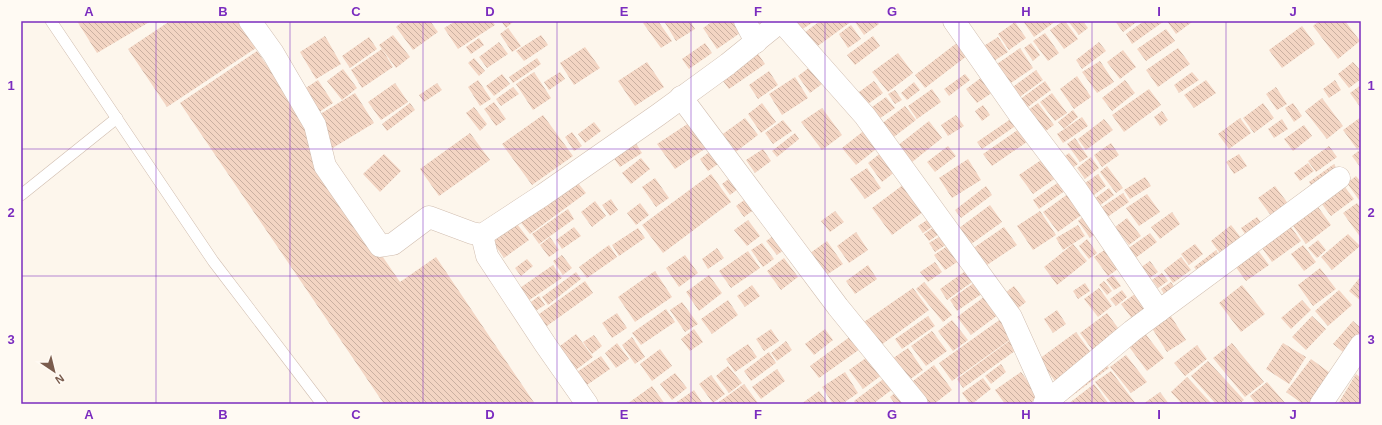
<svg xmlns="http://www.w3.org/2000/svg" width="1382" height="425" font-family="Arial,sans-serif">
  <defs>
    <pattern id="building-back-hatch" width="6" height="6" patternUnits="userSpaceOnUse"><rect width="6" height="6" fill="#f3d5c3"/><path d="M-1 5l2 2M0 0l6 6M5-1l2 2" fill="none" stroke="#cab0a1"/></pattern>
  </defs>
  <rect width="100%" height="100%" fill="#fdf6ec"/>
  <g fill="url(#building-back-hatch)">
    <path d="M77,21H151L97,53Z"/>
    <path d="M170,21H242L259,46L167,107L128,49Z"/>
    <path d="M403,21H430L438,32L413,50L396,27Z"/>
    <path d="M456,21H492L495,25L458,49L444,28Z"/>
    <path d="M501,21H514L506,28Z"/>
    <path d="M646,21H658L672,41L661,48L643,23Z"/>
    <path d="M664,21H690L695,29L676,41Z"/>
    <path d="M713,21H736L743,31L717,49L703,28Z"/>
    <path d="M795,21H815L801,30Z"/>
    <path d="M820,21H852L815,48L804,33Z"/>
    <path d="M857,21H876L879,24L864,35L855,22Z"/>
    <path d="M1023,21H1056L1034,37Z"/>
    <path d="M1063,21H1065L1078,39L1064,49L1050,30Z"/>
    <path d="M1068,21H1083L1088,28L1079,35Z"/>
    <path d="M1115,21H1138L1123,32Z"/>
    <path d="M1144,21H1162L1163,22L1132,44L1126,34Z"/>
    <path d="M1167,21H1191L1192,22L1176,34Z"/>
    <path d="M1319,21H1345L1360,41L1338,59L1313,26Z"/>
    <path d="M1015,22L1026,38L1009,50L998,34Z"/>
    <path d="M851,25L861,39L848,48L839,34Z"/>
    <path d="M1302,26L1315,44L1282,68L1269,50Z"/>
    <path d="M508,28L521,46L512,52L500,34Z"/>
    <path d="M1166,29L1175,41L1146,61L1137,49Z"/>
    <path d="M1045,33L1059,53L1048,61L1033,41Z"/>
    <path d="M393,35L410,57L396,68L379,45Z"/>
    <path d="M541,35L548,45L524,61L516,51Z"/>
    <path d="M325,36L341,64L316,79L300,52Z"/>
    <path d="M873,36L880,46L855,65L847,55Z"/>
    <path d="M369,37L377,49L350,68L342,56Z"/>
    <path d="M998,37L1008,52L989,64L979,49Z"/>
    <path d="M479,38L484,45L471,54L466,47Z"/>
    <path d="M962,39L972,52L925,88L915,75Z"/>
    <path d="M499,42L508,54L487,68L479,57Z"/>
    <path d="M1099,42L1106,51L1082,69L1076,60Z"/>
    <path d="M705,43L712,53L689,69L682,59Z"/>
    <path d="M1031,43L1040,55L1033,61L1024,48Z"/>
    <path d="M585,47L600,68L574,85L560,63Z"/>
    <path d="M754,48L765,64L729,89L717,73Z"/>
    <path d="M1020,48L1033,68L1005,87L991,68Z"/>
    <path d="M1178,48L1190,64L1158,87L1146,70Z"/>
    <path d="M382,49L393,67L362,88L351,70Z"/>
    <path d="M1123,50L1136,67L1120,79L1107,62Z"/>
    <path d="M257,51L319,141L308,148L400,282L436,257L535,404H384L180,103Z"/>
    <path d="M898,53L913,73L888,92L872,72Z"/>
    <path d="M474,58L485,71L479,76L468,63Z"/>
    <path d="M537,58L541,64L513,83L509,77Z"/>
    <path d="M1100,61L1114,82L1097,93L1082,72Z"/>
    <path d="M647,62L664,87L635,106L618,81Z"/>
    <path d="M1353,62L1361,71V79L1349,88L1338,74Z"/>
    <path d="M814,64L826,81L810,93L798,76Z"/>
    <path d="M343,69L357,88L342,100L327,81Z"/>
    <path d="M1036,70L1043,80L1017,99L1010,89Z"/>
    <path d="M769,71L778,85L758,99L749,85Z"/>
    <path d="M534,72L551,98L533,110L516,84Z"/>
    <path d="M560,72L565,79L549,90L544,82Z"/>
    <path d="M1192,72L1199,80L1179,93L1174,85Z"/>
    <path d="M502,74L510,84L494,96L486,86Z"/>
    <path d="M965,74L970,80L949,96L944,89Z"/>
    <path d="M1077,76L1091,97L1074,109L1060,89Z"/>
    <path d="M795,77L808,98L782,115L769,94Z"/>
    <path d="M982,77L993,92L977,103L966,89Z"/>
    <path d="M318,80L333,103L313,116L298,93Z"/>
    <path d="M478,80L491,99L480,106L468,87Z"/>
    <path d="M1125,80L1135,93L1112,111L1102,98Z"/>
    <path d="M1206,80L1216,93L1194,108L1184,95Z"/>
    <path d="M1335,80L1341,90L1329,98L1323,89Z"/>
    <path d="M874,81L883,93L864,107L855,95Z"/>
    <path d="M1045,81L1051,90L1021,112L1015,103Z"/>
    <path d="M914,82L920,90L907,100L901,93Z"/>
    <path d="M395,83L408,102L381,120L368,102Z"/>
    <path d="M437,83L442,90L424,102L419,95Z"/>
    <path d="M1361,85V108L1350,93Z"/>
    <path d="M513,87L519,94L501,106L496,99Z"/>
    <path d="M1276,87L1287,104L1277,110L1266,94Z"/>
    <path d="M932,89L941,102L917,119L908,106Z"/>
    <path d="M1149,89L1161,105L1124,132L1112,115Z"/>
    <path d="M895,90L902,100L895,104L888,94Z"/>
    <path d="M355,93L374,123L331,149L312,119Z"/>
    <path d="M1052,93L1067,113L1055,121L1040,102Z"/>
    <path d="M886,97L895,108L873,123L865,112Z"/>
    <path d="M1322,98L1343,126L1327,139L1305,111Z"/>
    <path d="M494,102L506,119L496,126L484,109Z"/>
    <path d="M410,103L415,110L387,131L382,124Z"/>
    <path d="M762,103L776,122L761,133L748,114Z"/>
    <path d="M1038,103L1054,125L1040,135L1024,113Z"/>
    <path d="M1263,103L1274,118L1254,133L1243,118Z"/>
    <path d="M1293,103L1302,116L1294,122L1285,108Z"/>
    <path d="M983,105L990,115L982,121L975,111Z"/>
    <path d="M905,106L916,120L886,143L876,128Z"/>
    <path d="M474,107L487,124L480,131L466,113Z"/>
    <path d="M822,108L842,135L822,150L801,122Z"/>
    <path d="M1073,110L1078,117L1064,129L1058,122Z"/>
    <path d="M1162,111L1168,120L1160,126L1154,117Z"/>
    <path d="M543,115L573,156L532,185L502,144Z"/>
    <path d="M956,115L964,126L948,136L941,125Z"/>
    <path d="M1015,116L1020,123L982,149L977,142Z"/>
    <path d="M1082,117L1088,126L1063,143L1057,134Z"/>
    <path d="M1361,117V146L1357,149L1343,130Z"/>
    <path d="M745,118L758,135L733,154L720,136Z"/>
    <path d="M1240,118L1251,133L1229,149L1218,134Z"/>
    <path d="M695,119L712,144L675,169L657,144Z"/>
    <path d="M1104,119L1113,130L1086,150L1078,139Z"/>
    <path d="M1282,119L1288,129L1274,138L1268,129Z"/>
    <path d="M783,120L792,131L773,144L765,133Z"/>
    <path d="M929,121L942,138L906,167L892,150Z"/>
    <path d="M594,122L601,131L585,143L578,134Z"/>
    <path d="M1025,125L1034,137L992,166L983,154Z"/>
    <path d="M1304,125L1312,136L1293,151L1284,139Z"/>
    <path d="M866,129L880,146L856,165L842,148Z"/>
    <path d="M572,132L582,146L574,151L565,137Z"/>
    <path d="M470,133L490,160L439,196L420,169Z"/>
    <path d="M795,133L799,139L777,157L772,151Z"/>
    <path d="M1075,138L1088,157L1080,162L1067,144Z"/>
    <path d="M635,142L642,153L620,167L613,157Z"/>
    <path d="M1111,143L1119,155L1102,167L1094,155Z"/>
    <path d="M948,146L956,156L935,172L927,162Z"/>
    <path d="M1329,146L1337,157L1316,172L1308,161Z"/>
    <path d="M716,147L725,159L708,171L700,159Z"/>
    <path d="M763,149L771,161L755,173L746,160Z"/>
    <path d="M1361,149V168L1352,156Z"/>
    <path d="M882,152L896,171L882,182L868,163Z"/>
    <path d="M1069,153L1078,164L1065,173L1057,162Z"/>
    <path d="M384,154L401,171L380,192L363,174Z"/>
    <path d="M1239,154L1247,166L1234,174L1226,162Z"/>
    <path d="M1047,156L1060,175L1033,194L1019,175Z"/>
    <path d="M1091,157L1099,168L1085,179L1077,168Z"/>
    <path d="M641,158L650,169L631,184L622,173Z"/>
    <path d="M968,159L981,180L952,198L939,178Z"/>
    <path d="M1308,163L1314,171L1300,181L1294,173Z"/>
    <path d="M1334,164L1340,174L1315,191L1309,182Z"/>
    <path d="M1107,166L1123,188L1116,193L1100,172Z"/>
    <path d="M867,168L881,188L865,199L850,179Z"/>
    <path d="M711,174L731,202L663,253L642,225Z"/>
    <path d="M1098,174L1106,186L1087,200L1078,188Z"/>
    <path d="M1356,176L1361,182V198L1359,200L1347,183Z"/>
    <path d="M1145,177L1151,186L1130,199L1124,190Z"/>
    <path d="M574,178L586,193L530,234L518,219Z"/>
    <path d="M655,178L669,198L656,207L642,187Z"/>
    <path d="M730,178L738,189L730,195L722,184Z"/>
    <path d="M1063,179L1069,188L1039,209L1033,200Z"/>
    <path d="M907,182L927,209L892,235L872,208Z"/>
    <path d="M1341,182L1354,199L1331,216L1318,199Z"/>
    <path d="M986,186L992,195L961,218L955,210Z"/>
    <path d="M1275,186L1292,209L1275,221L1258,198Z"/>
    <path d="M1109,188L1114,195L1095,209L1090,202Z"/>
    <path d="M1072,191L1087,211L1058,232L1043,212Z"/>
    <path d="M1123,193L1129,202L1103,220L1096,211Z"/>
    <path d="M1147,194L1160,212L1139,226L1126,208Z"/>
    <path d="M751,195L759,206L744,217L736,206Z"/>
    <path d="M611,199L618,210L610,216L602,205Z"/>
    <path d="M1313,200L1331,225L1306,244L1288,219Z"/>
    <path d="M595,201L606,216L592,227L581,212Z"/>
    <path d="M640,203L649,215L636,225L627,213Z"/>
    <path d="M1357,203L1361,208V238L1343,213Z"/>
    <path d="M990,205L1002,222L967,247L955,231Z"/>
    <path d="M568,209L574,219L539,244L532,234Z"/>
    <path d="M835,211L844,222L830,232L821,221Z"/>
    <path d="M1040,211L1056,235L1033,250L1017,226Z"/>
    <path d="M1089,212L1102,229L1090,238L1078,221Z"/>
    <path d="M1172,212L1180,224L1160,239L1151,227Z"/>
    <path d="M933,216L938,223L923,233L918,226Z"/>
    <path d="M1257,217L1265,228L1249,240L1241,228Z"/>
    <path d="M1127,218L1141,236L1129,245L1115,227Z"/>
    <path d="M748,220L760,236L747,246L734,230Z"/>
    <path d="M1286,220L1301,241L1272,262L1257,241Z"/>
    <path d="M940,223L945,230L929,241L924,234Z"/>
    <path d="M517,224L529,240L504,258L492,241Z"/>
    <path d="M1078,225L1085,236L1063,250L1056,238Z"/>
    <path d="M1231,225L1246,244L1225,260L1211,241Z"/>
    <path d="M574,227L581,236L562,249L556,240Z"/>
    <path d="M1004,227L1017,245L984,267L972,249Z"/>
    <path d="M638,228L645,238L619,256L612,245Z"/>
    <path d="M779,232L789,246L777,255L766,241Z"/>
    <path d="M856,232L868,250L849,263L837,246Z"/>
    <path d="M947,232L953,240L935,252L929,243Z"/>
    <path d="M1150,233L1157,242L1130,262L1123,252Z"/>
    <path d="M1348,234L1360,246L1332,270L1321,257Z"/>
    <path d="M550,237L559,250L549,257L540,245Z"/>
    <path d="M1087,239L1097,253L1089,259L1079,246Z"/>
    <path d="M1318,240L1326,250L1317,258L1308,248Z"/>
    <path d="M827,241L843,264L822,278L806,256Z"/>
    <path d="M955,241L965,257L945,270L934,255Z"/>
    <path d="M762,243L774,259L763,267L751,250Z"/>
    <path d="M1073,244L1087,261L1057,285L1044,267Z"/>
    <path d="M1195,244L1203,254L1189,265L1181,254Z"/>
    <path d="M609,245L617,257L587,278L579,267Z"/>
    <path d="M1112,245L1125,264L1108,276L1094,257Z"/>
    <path d="M1254,245L1269,265L1246,281L1232,262Z"/>
    <path d="M1303,245L1316,262L1304,271L1291,254Z"/>
    <path d="M717,248L724,258L708,269L702,259Z"/>
    <path d="M1216,250L1224,262L1203,278L1194,267Z"/>
    <path d="M748,251L760,268L731,288L719,271Z"/>
    <path d="M562,255L572,268L563,275L553,261Z"/>
    <path d="M685,255L698,273L679,287L666,268Z"/>
    <path d="M1181,257L1191,270L1173,283L1164,270Z"/>
    <path d="M784,258L798,277L781,290L767,271Z"/>
    <path d="M527,259L533,266L521,276L515,268Z"/>
    <path d="M1150,261L1158,272L1143,283L1134,272Z"/>
    <path d="M935,262L942,272L928,282L920,272Z"/>
    <path d="M553,265L562,278L525,303L517,290Z"/>
    <path d="M868,265L877,279L855,294L846,281Z"/>
    <path d="M971,267L979,277L947,300L940,289Z"/>
    <path d="M1320,268L1336,289L1313,306L1298,285Z"/>
    <path d="M655,271L672,297L635,322L618,297Z"/>
    <path d="M576,272L581,279L548,305L542,297Z"/>
    <path d="M1162,273L1168,281L1158,288L1152,280Z"/>
    <path d="M709,275L722,293L699,311L686,292Z"/>
    <path d="M1113,275L1121,286L1114,290L1106,280Z"/>
    <path d="M1361,276V301L1349,291Z"/>
    <path d="M585,281L593,293L544,328L535,317Z"/>
    <path d="M1104,281L1112,291L1107,295L1099,285Z"/>
    <path d="M924,282L952,315L943,322L916,289Z"/>
    <path d="M975,282L983,293L957,311L950,300Z"/>
    <path d="M1171,282L1179,295L1169,302L1161,289Z"/>
    <path d="M1085,283L1090,291L1078,299L1073,291Z"/>
    <path d="M752,285L760,296L745,307L737,296Z"/>
    <path d="M1242,285L1265,314L1241,332L1219,303Z"/>
    <path d="M1014,286L1026,302L1013,312L1001,296Z"/>
    <path d="M913,288L929,310L881,345L864,322Z"/>
    <path d="M1099,288L1112,306L1098,317L1084,299Z"/>
    <path d="M1122,290L1127,297L1116,306L1110,299Z"/>
    <path d="M1339,290L1352,305L1328,326L1315,311Z"/>
    <path d="M1139,291L1155,312L1137,325L1121,304Z"/>
    <path d="M539,296L545,305L529,315L524,307Z"/>
    <path d="M984,297L998,315L971,335L957,317Z"/>
    <path d="M728,300L738,315L712,334L701,319Z"/>
    <path d="M1302,300L1311,310L1291,329L1281,318Z"/>
    <path d="M682,302L698,324L685,332L670,310Z"/>
    <path d="M666,309L675,322L641,345L632,333Z"/>
    <path d="M1057,310L1066,324L1053,333L1044,319Z"/>
    <path d="M617,313L627,328L612,338L602,323Z"/>
    <path d="M1107,313L1124,336L1097,356L1080,333Z"/>
    <path d="M1169,313L1186,340L1167,352L1150,325Z"/>
    <path d="M928,316L935,326L902,349L895,339Z"/>
    <path d="M1005,316L1018,334L952,381L939,363Z"/>
    <path d="M1312,316L1326,329L1306,350L1292,337Z"/>
    <path d="M952,320L968,340L953,351L938,331Z"/>
    <path d="M1353,321L1361,328V340L1348,356L1333,344Z"/>
    <path d="M694,329L703,342L690,351L681,339Z"/>
    <path d="M771,329L779,341L764,351L756,339Z"/>
    <path d="M825,329L833,340L814,355L805,344Z"/>
    <path d="M932,331L947,351L926,366L911,346Z"/>
    <path d="M1076,332L1094,357L1057,384L1039,359Z"/>
    <path d="M1144,332L1164,358L1147,371L1127,344Z"/>
    <path d="M576,334L593,357L573,372L556,349Z"/>
    <path d="M594,335L602,346L592,354L583,342Z"/>
    <path d="M851,336L860,349L819,378L810,366Z"/>
    <path d="M1016,336L1022,346L963,388L957,379Z"/>
    <path d="M632,337L645,357L635,364L622,345Z"/>
    <path d="M786,341L792,350L777,361L771,353Z"/>
    <path d="M617,343L629,359L616,368L605,353Z"/>
    <path d="M1232,343L1264,382L1245,397L1213,358Z"/>
    <path d="M1283,343L1306,357L1289,384L1266,369Z"/>
    <path d="M748,344L757,357L735,372L726,359Z"/>
    <path d="M1197,345L1207,359L1185,376L1174,363Z"/>
    <path d="M908,348L923,370L905,383L889,361Z"/>
    <path d="M660,349L672,366L652,381L640,364Z"/>
    <path d="M769,352L776,363L751,381L744,371Z"/>
    <path d="M873,353L886,372L863,389L849,370Z"/>
    <path d="M1126,355L1147,382L1131,393L1110,367Z"/>
    <path d="M601,356L610,369L584,387L574,374Z"/>
    <path d="M1311,359L1337,378L1318,404H1303L1286,392Z"/>
    <path d="M1103,360L1109,368L1064,402L1058,394Z"/>
    <path d="M1208,361L1244,400L1239,404H1216L1191,376Z"/>
    <path d="M1001,364L1006,372L991,384L985,376Z"/>
    <path d="M934,365L952,390L934,404H924L909,384Z"/>
    <path d="M728,366L742,383L729,393L716,376Z"/>
    <path d="M777,369L785,381L761,399L752,387Z"/>
    <path d="M1111,371L1136,404H1112L1095,382Z"/>
    <path d="M845,372L858,393L842,404H833L822,387Z"/>
    <path d="M1021,372L1039,397L1029,404H1005L995,390Z"/>
    <path d="M675,373L687,388L672,400L660,384Z"/>
    <path d="M890,374L898,385L873,404H856L854,401Z"/>
    <path d="M1356,374L1361,378V404H1338Z"/>
    <path d="M711,375L725,394L713,403L699,384Z"/>
    <path d="M1187,377L1212,404H1182L1171,392Z"/>
    <path d="M983,378L991,389L972,404H970L962,393Z"/>
    <path d="M1267,382L1286,404H1256L1250,396Z"/>
    <path d="M744,384L758,403L756,404H716Z"/>
    <path d="M1094,384L1109,404H1068Z"/>
    <path d="M652,386L665,404H627Z"/>
    <path d="M902,387L911,404H895L890,397Z"/>
    <path d="M694,390L703,404H674Z"/>
    <path d="M819,391L829,404H801Z"/>
    <path d="M1160,392L1169,404H1143Z"/>
  </g>
  <g fill="none" stroke-linecap="round" stroke-linejoin="round">
    <defs>
      <g id="lane">
        <path d="M51,21L213,261L322,404"/>
        <path d="M21,195L117,118"/>
      </g>
      <g id="street">
        <path d="M250,21L273,53L315,125L325,166L380,246L393,244L429,217L472,233L482,235L543,195L658,115L728,64L781,21"/>
        <path d="M745,21L756,42"/>
        <path d="M781,21L865,116L1011,317L1049,401"/>
        <path d="M954,21L1019,114L1076,189L1159,311"/>
        <path d="M681,97L838,307L917,404"/>
        <path d="M482,235L487,256L545,344L587,404"/>
        <path d="M1044,404L1132,331L1339,178"/>
        <path d="M1321,404L1361,345"/>
      </g>
    </defs>
    <use href="#lane" stroke="#d1beb0" stroke-width="12"/>
    <use href="#street" stroke="#d1beb0" stroke-width="23"/>
    <use href="#lane" stroke="#fff" stroke-width="11"/>
    <use href="#street" stroke="#fff" stroke-width="22"/>
  </g>
  <path fill="none" stroke="#7b2cbf" stroke-width="1" stroke-opacity="0.55" d="M156,21V404M290,21V404M423,21V404M557,21V404M691,21V404M825,21V404M959,21V404M1092,21V404M1226,21V404M21,149H1361M21,276H1361"/>
  <rect width="1382" height="425" fill="none" stroke="#fffaf3" stroke-width="44"/>
  <g transform="translate(54 371) rotate(145)" stroke="#fffaf3" stroke-width="3" paint-order="stroke">
  <path d="M0-3L7 15L0 10L-7 15Z" fill="#7a5c4d"/>
  <text y="-6" font-size="11" font-weight="bold" text-anchor="middle" fill="#7a5c4d">N</text>
  </g>
  <rect x="22" y="22" width="1338" height="381" fill="none" stroke="#7b2cbf" stroke-width="1.5"/>
  <g font-size="13" text-anchor="middle" font-weight="bold" fill="#7b2cbf">
    <text x="89" y="16">A</text>
    <text x="223" y="16">B</text>
    <text x="356" y="16">C</text>
    <text x="490" y="16">D</text>
    <text x="624" y="16">E</text>
    <text x="758" y="16">F</text>
    <text x="892" y="16">G</text>
    <text x="1026" y="16">H</text>
    <text x="1159" y="16">I</text>
    <text x="1293" y="16">J</text>
    <text x="11" y="90">1</text>
    <text x="1371" y="90">1</text>
    <text x="11" y="217">2</text>
    <text x="1371" y="217">2</text>
    <text x="11" y="344">3</text>
    <text x="1371" y="344">3</text>
    <text x="89" y="419">A</text>
    <text x="223" y="419">B</text>
    <text x="356" y="419">C</text>
    <text x="490" y="419">D</text>
    <text x="624" y="419">E</text>
    <text x="758" y="419">F</text>
    <text x="892" y="419">G</text>
    <text x="1026" y="419">H</text>
    <text x="1159" y="419">I</text>
    <text x="1293" y="419">J</text>
  </g>
</svg>
